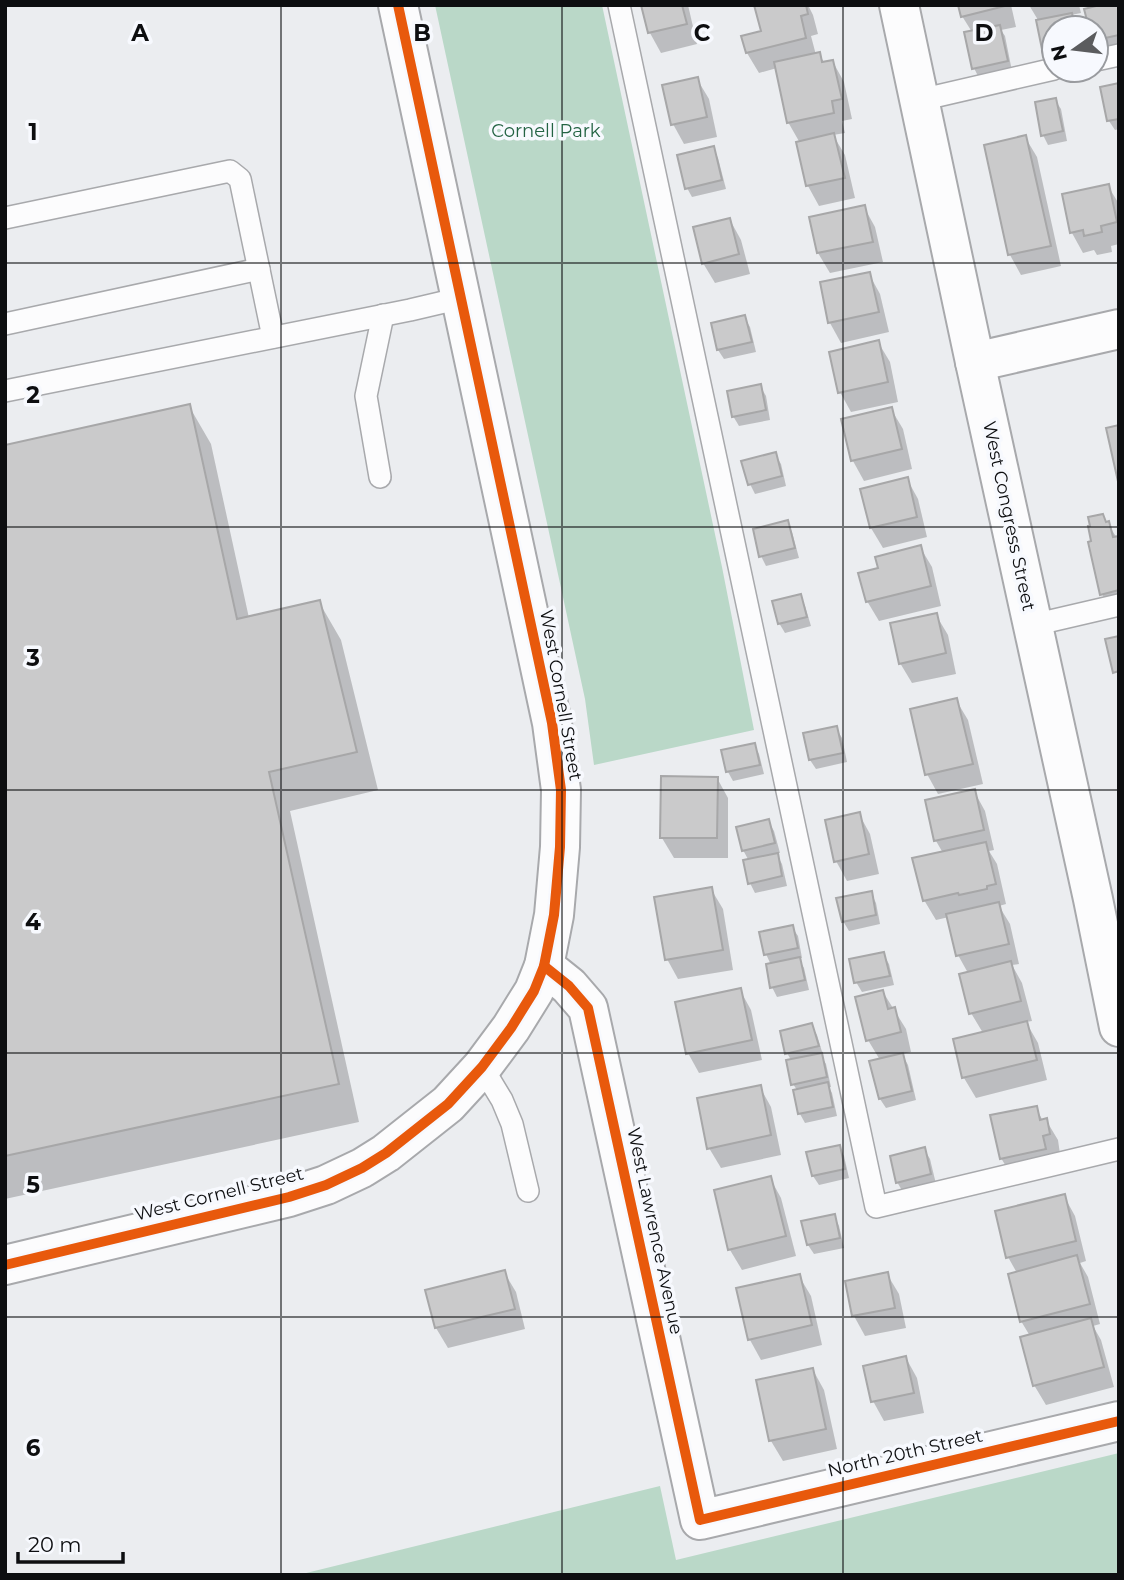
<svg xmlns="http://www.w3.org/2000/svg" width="1124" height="1580" font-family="Montserrat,sans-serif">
  <rect width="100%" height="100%" fill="#ebedf0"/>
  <g fill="#bad8c8">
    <path d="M435,5H602L722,567L754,730L594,765L585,699Z"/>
    <path d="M1119,1453V1575H298L660,1486L676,1560Z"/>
  </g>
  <g fill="#0003">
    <path d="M643,5H688L697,44L661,53L650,33Z"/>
    <path d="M758,5H808L813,15L818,34L811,36L816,55L819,54L825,64L833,62L844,82L852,119L842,121L845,133L833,135L845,155L855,198L819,206L808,186L800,143L788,122L777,68L759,73L747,53L744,38L763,33Z"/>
    <path d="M960,5H1011L1016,27L1001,30L1005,36L1012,71L979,78L974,68L972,32L962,16Z"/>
    <path d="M1029,5H1079L1081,13L1071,15L1077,28H1054V62L1051,63L1045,54L1038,20Z"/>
    <path d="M1118,5L1119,46L1099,50L1096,45V28H1090Z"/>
    <path d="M697,79L709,99L717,137L684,144L673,124Z"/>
    <path d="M1119,85V129L1115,130L1109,121L1102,89Z"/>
    <path d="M1055,100L1061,109L1067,141L1048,145L1043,135Z"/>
    <path d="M1025,137L1037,157L1061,266L1021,275L1010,255L986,146Z"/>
    <path d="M713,148L718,158L726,189L692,197L687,188Z"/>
    <path d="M1108,186L1119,204V244L1111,246L1112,252L1097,255L1094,250L1083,253L1072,233Z"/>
    <path d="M864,207L875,227L883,262L830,273L818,253Z"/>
    <path d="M730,220L741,240L750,274L715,283L703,263Z"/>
    <path d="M869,274L880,294L889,332L841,343L830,323L822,284Z"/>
    <path d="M744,317L750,327L756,352L724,359L718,350Z"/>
    <path d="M878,342L890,362L898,402L851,412L840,392Z"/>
    <path d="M760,386L766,396L770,420L739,426L733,416Z"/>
    <path d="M189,406L211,444L249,618L319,602L341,640L378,790L290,811L359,1122L5,1199V447Z"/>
    <path d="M891,409L903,429L912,469L864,481L853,461L843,420Z"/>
    <path d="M775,454L781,464L786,486L755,494L750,484Z"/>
    <path d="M907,479L918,499L927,537L883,548L871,528Z"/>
    <path d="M1102,515L1117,538L1119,537V613L1113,614L1102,594Z"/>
    <path d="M787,522L792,532L799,558L766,566L761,556Z"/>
    <path d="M920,547L932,567L941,606L879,621L867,601L880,570Z"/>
    <path d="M800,596L805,606L811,626L785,633L779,623Z"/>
    <path d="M936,615L948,635L956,674L912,683L900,663Z"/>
    <path d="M956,700L968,720L983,784L938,794L927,774Z"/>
    <path d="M836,728L842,738L847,762L816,769L810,760Z"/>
    <path d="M754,745L759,754L764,774L733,781L728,772Z"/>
    <path d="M717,778L728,798V858H674L662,838Z"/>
    <path d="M974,791L985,811L994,850L989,851L997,864L1006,904L999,906L1010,924L1019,964L1012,965L1022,983L1032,1021L1026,1022L1038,1043L1047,1080L976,1098L964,1078L955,1040L983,1033L971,1013L968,973L958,955L949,917L936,920L924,900L943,853L936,841Z"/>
    <path d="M859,814L870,834L879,874L847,881L836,861Z"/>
    <path d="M768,821L774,831L780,853H776L782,864L787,886L755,893L750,883L749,861L743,850Z"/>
    <path d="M711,889L723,909L733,970L678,979L667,959Z"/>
    <path d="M871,893L876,903L880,924L849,931L843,921Z"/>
    <path d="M792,927L798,936L802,958H798L804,968L809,990L777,997L772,987L771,965L766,954Z"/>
    <path d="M883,954L889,964L894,985L862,992L856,982Z"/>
    <path d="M740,990L751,1010L762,1060L699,1073L688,1053Z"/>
    <path d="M883,992L906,1029L911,1052L902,1054L908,1065L916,1100L886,1108L880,1099V1060L868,1040Z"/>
    <path d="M811,1025L817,1035L823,1055L821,1056L826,1064L831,1087H829L832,1093L837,1116L805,1123L800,1114L795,1091L797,1090L793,1084L791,1060L787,1053Z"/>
    <path d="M760,1087L771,1107L781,1155L721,1168L709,1148Z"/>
    <path d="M1036,1108L1043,1121L1046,1120L1058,1140L1060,1154L1013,1178L1001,1158Z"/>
    <path d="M839,1147L844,1156L849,1178L819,1185L813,1176Z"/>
    <path d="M924,1149L930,1159L936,1184L903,1192L897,1182Z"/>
    <path d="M770,1178L781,1198L796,1256L742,1270L730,1250L716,1191Z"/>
    <path d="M1064,1196L1075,1216L1086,1261L1080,1263L1088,1277L1100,1324L1093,1326L1101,1340L1114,1387L1046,1405L1034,1385L1030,1336L1021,1321L1017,1273L1008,1257Z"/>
    <path d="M834,1216L839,1226L844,1248L814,1254L808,1245L803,1223Z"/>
    <path d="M504,1272L516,1292L525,1329L448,1348L436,1328L427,1291Z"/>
    <path d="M887,1274L899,1294L906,1328L865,1336L854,1316Z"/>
    <path d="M799,1276L811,1296L822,1345L761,1360L750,1340L738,1290Z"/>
    <path d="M906,1358L917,1378L924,1413L884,1421L873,1401Z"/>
    <path d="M813,1370L824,1390L837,1449L783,1461L771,1441L759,1381Z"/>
  </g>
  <g fill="#cacacb" stroke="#a7a7a8" stroke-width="2">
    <path d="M641,5H682L687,24L648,33Z"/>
    <path d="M754,5H806L808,14L801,16L806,38L746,53L741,36L761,31Z"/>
    <path d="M958,5H1005V6L961,17Z"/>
    <path d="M1100,5H1118L1119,35L1096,40V28H1089L1084,9Z"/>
    <path d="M1072,13L1075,28H1054V52L1043,54L1036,20Z"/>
    <path d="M1000,25L1008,61L972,69L964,32Z"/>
    <path d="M820,52L822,62L833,60L842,99L832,101L834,113L787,123L774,62Z"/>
    <path d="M698,77L707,117L671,125L662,85Z"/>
    <path d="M1119,83V119L1107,121L1100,87Z"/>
    <path d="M1056,98L1063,131L1041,136L1035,102Z"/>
    <path d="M834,133L845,178L806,186L796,142Z"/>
    <path d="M1026,135L1051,246L1008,255L984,145Z"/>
    <path d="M714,146L722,180L685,189L677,155Z"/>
    <path d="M1109,184L1117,222L1101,226L1102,232L1084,236L1083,230L1070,233L1062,194Z"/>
    <path d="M865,205L873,242L817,253L809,217Z"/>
    <path d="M730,218L739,254L702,264L693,227Z"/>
    <path d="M870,272L879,312L828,323L820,282Z"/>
    <path d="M745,315L752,342L717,350L711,323Z"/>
    <path d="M879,340L888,382L838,393L829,352Z"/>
    <path d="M761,384L766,410L732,417L727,391Z"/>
    <path d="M190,404L237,619L320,600L357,752L269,772L339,1084L5,1156V445Z"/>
    <path d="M892,407L902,449L851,461L841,419Z"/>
    <path d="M1119,425V486L1106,428Z"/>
    <path d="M776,452L782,476L748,485L741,461Z"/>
    <path d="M908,477L917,517L870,528L860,489Z"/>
    <path d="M1103,514L1106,522L1109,521L1113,537L1119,536V590L1100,595L1088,542L1091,541L1088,526H1090L1088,517Z"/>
    <path d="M788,520L795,548L759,557L753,529Z"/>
    <path d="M921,545L931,586L866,602L858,573L878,568L875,557Z"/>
    <path d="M801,594L807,617L778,624L772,601Z"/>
    <path d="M937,613L946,653L899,664L890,623Z"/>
    <path d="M1119,636V671L1113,673L1105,639Z"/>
    <path d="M957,698L973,764L925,775L910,709Z"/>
    <path d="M837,726L843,753L809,760L803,733Z"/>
    <path d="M755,743L760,765L726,772L721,750Z"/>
    <path d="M661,776L718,777L717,838H660Z"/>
    <path d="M975,789L984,830L934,841L925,800Z"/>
    <path d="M860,812L869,854L834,862L825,820Z"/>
    <path d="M769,819L775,843L742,851L736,827Z"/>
    <path d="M986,842L996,884L987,886V889L959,895L958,893L923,901L912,858Z"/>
    <path d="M778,853L782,876L748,884L743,860Z"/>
    <path d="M712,887L723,950L665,960L654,897Z"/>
    <path d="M872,891L876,915L842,922L836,898Z"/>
    <path d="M999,902L1009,944L956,956L946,914Z"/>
    <path d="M793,925L798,948L764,955L759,932Z"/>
    <path d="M884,952L890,976L854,983L849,959Z"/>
    <path d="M800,957L805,980L770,988L766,964Z"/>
    <path d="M1011,961L1021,1001L969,1014L959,974Z"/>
    <path d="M741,988L752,1040L686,1054L675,1002Z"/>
    <path d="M883,990L888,1009L895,1007L901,1032L866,1041L855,997Z"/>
    <path d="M1027,1021L1037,1060L962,1078L953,1039Z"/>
    <path d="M812,1023L819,1046L785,1054L780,1031Z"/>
    <path d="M822,1053L827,1077L791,1085L786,1060Z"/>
    <path d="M903,1053L912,1091L879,1099L869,1061Z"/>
    <path d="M828,1082L833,1107L798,1114L793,1090Z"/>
    <path d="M761,1085L771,1135L707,1149L697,1098Z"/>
    <path d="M1037,1106L1040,1120L1047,1118L1050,1134L1043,1136L1046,1149L1000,1159L990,1115Z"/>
    <path d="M840,1145L845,1169L812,1176L806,1152Z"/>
    <path d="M925,1147L931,1174L896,1183L890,1156Z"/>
    <path d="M771,1176L786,1236L728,1250L714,1190Z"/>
    <path d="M1065,1194L1076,1241L1006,1258L995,1211Z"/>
    <path d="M835,1214L840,1238L807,1245L801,1221Z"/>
    <path d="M1077,1255L1090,1304L1020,1322L1008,1274Z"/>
    <path d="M505,1270L515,1309L435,1328L425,1290Z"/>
    <path d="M888,1272L895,1308L852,1316L845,1281Z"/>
    <path d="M800,1274L812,1325L748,1340L736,1288Z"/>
    <path d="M1091,1318L1104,1367L1033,1386L1020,1337Z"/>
    <path d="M906,1356L914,1393L871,1402L863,1366Z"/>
    <path d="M813,1368L826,1429L769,1441L756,1380Z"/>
  </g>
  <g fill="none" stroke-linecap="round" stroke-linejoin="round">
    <defs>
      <g id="service">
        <path d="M619,5L876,1207L1119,1149"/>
        <path d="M1096,60L1119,55"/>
        <path d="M920,100L1054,69"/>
        <path d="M5,218L230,171L240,179L273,337"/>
        <path d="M5,324L259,269"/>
        <path d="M5,391L410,310L461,298"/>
        <path d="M380,477L366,396L383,315"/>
        <path d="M1033,625L1119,605"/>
        <path d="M482,1067L502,1100L512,1124L528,1191"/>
      </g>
      <g id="minor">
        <path d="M899,5L975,362L1093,899L1119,1027"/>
        <path d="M975,362L1119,329"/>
        <path d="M544,966L569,986L588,1008L700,1520L1119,1421"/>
        <path d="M5,1265L289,1197L326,1185L362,1168L386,1153L448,1104L482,1067L511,1028L534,991L544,966L554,915L560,847L561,790L552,723L398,5"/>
      </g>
    </defs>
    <use href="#service" stroke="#a8a9ac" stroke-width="24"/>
    <use href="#minor" stroke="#a8a9ac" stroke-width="42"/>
    <use href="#service" stroke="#fcfcfd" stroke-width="21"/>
    <use href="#minor" stroke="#fcfcfd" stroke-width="38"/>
    <defs>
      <g id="cycleway">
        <path d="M544,966L569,986L588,1008L700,1520L1119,1421"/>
        <path d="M5,1265L289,1197L326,1185L362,1168L386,1153L448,1104L482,1067L511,1028L534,991L544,966L554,915L560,847L561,790L552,723L398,5"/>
      </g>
    </defs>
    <use href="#cycleway" stroke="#f7f9fe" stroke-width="15"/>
    <use href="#cycleway" stroke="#e8590c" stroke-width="10"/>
  </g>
  <path fill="none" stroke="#0d0e10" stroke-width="2" stroke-opacity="0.55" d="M281,5V1575M562,5V1575M843,5V1575M5,263H1119M5,527H1119M5,790H1119M5,1053H1119M5,1317H1119"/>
  <g text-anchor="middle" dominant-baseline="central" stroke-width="7" stroke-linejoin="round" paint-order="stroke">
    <g font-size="18" fill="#236343" stroke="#f7f9fe">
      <text x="546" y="131">Cornell Park</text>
    </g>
    <g font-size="18" fill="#0d0e10" stroke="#f7f9fe">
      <text transform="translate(1009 516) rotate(78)">West Congress Street</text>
      <text transform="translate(561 695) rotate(80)">West Cornell Street</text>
      <text transform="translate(219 1194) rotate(-14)">West Cornell Street</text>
      <text transform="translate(655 1231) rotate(78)">West Lawrence Avenue</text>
      <text transform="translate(905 1453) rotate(-13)">North 20th Street</text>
    </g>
  </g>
  <g font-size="23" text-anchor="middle" font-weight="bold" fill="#0d0e10" stroke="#f7f9fe" stroke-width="7" stroke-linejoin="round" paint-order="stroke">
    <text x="140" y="41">A</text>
    <text x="422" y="41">B</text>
    <text x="702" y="41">C</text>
    <text x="984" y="41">D</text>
    <text x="33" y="140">1</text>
    <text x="33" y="403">2</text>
    <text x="33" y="666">3</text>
    <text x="33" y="930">4</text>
    <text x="33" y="1193">5</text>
    <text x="33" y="1456">6</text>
  </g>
  <rect width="1124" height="1580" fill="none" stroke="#0d0e10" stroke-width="14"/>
  <g transform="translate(1075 49) rotate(256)"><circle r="33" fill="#f7f9fe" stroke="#999b9f" stroke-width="2"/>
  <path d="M0-5L12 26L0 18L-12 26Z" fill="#5b5c5e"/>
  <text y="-10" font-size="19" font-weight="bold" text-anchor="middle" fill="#0d0e10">N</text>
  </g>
  <path d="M18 1552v10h105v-10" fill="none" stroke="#0d0e10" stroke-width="3.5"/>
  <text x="28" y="1552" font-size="21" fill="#0d0e10" stroke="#f7f9fe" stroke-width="5" paint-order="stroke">20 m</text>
</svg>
